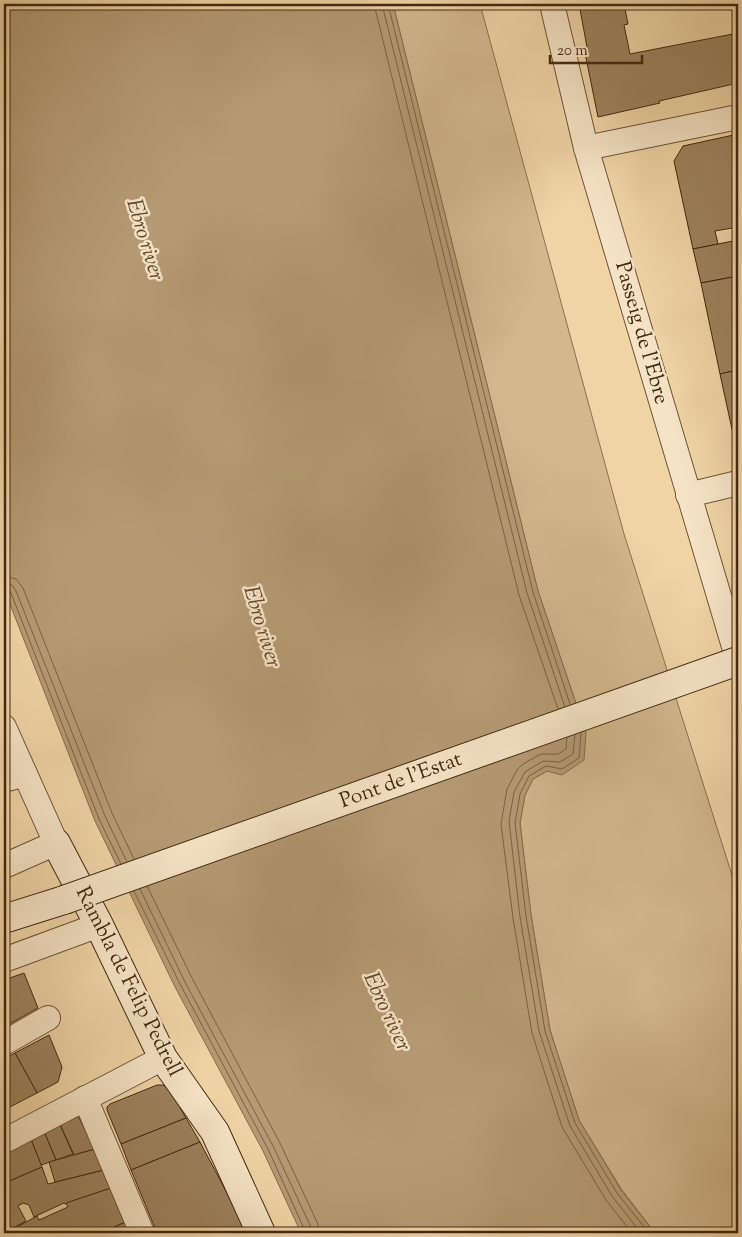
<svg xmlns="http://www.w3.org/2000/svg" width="742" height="1237" font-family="'Sorts Mill Goudy',serif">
  <rect width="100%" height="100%" fill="#f0d4a6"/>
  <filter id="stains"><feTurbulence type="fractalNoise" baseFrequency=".004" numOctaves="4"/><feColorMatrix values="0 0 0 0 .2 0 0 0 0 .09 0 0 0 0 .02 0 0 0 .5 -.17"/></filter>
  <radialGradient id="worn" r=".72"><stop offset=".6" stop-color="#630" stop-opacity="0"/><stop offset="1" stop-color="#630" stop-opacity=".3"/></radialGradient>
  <path fill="#d3b78d" stroke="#8b704f" d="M393,4H480L624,534L738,894V1233H655L622,1190L579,1120L550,1030L531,915L520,823L525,795L533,779L547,771L586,733L538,591Z"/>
  <path fill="#b59a73" stroke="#876d4c" d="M4,4H393L538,591L586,733L584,760L562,775L547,771L533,779L525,795L520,823L531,915L550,1030L579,1120L621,1190L655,1233H301L263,1151L175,987L95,821L4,589Z"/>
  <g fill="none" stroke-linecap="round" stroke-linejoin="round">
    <g stroke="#7c6242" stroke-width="1">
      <path d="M374,4L519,595L558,709"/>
      <path d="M382,4L527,593L565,707"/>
      <path d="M388,4L533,592L570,704"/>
      <path d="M4,576L16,579L23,588L112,813L134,859"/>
      <path d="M4,584L12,585L16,591L105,816L127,862"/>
      <path d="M4,590H8L11,593L99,819L121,864"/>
      <path d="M581,733L579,758L562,769L546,766L529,776L520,794L515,823L526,916L545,1031L575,1123L617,1193L649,1233"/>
      <path d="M575,735L573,754L560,762L543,761L525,772L514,792L509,821L520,917L539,1031L570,1126L612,1196L641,1233"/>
      <path d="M567,738L566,749L558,754H541L523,764L517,770L507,789L501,824L513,918L532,1033L562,1127L606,1200L632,1233"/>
      <path d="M147,886L192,978L280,1143L318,1224L319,1233"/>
      <path d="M140,889L185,982L273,1146L311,1227L312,1233"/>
      <path d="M134,891L180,984L268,1149L306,1233"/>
    </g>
  </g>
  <g fill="#9d825e" stroke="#432911">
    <path d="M579,4H624L628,24L624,25L630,54L738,33V83L659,101L660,103L598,117L584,48L587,47Z"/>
    <path d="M738,134V227L715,231L718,244L693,249L674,161L683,146Z"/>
    <path d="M738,240V276L701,283L693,249Z"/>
    <path d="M738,276V370L720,374L701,283Z"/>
    <path d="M737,370H738V445L735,443L720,374Z"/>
    <path d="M24,973L38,1008L4,1027V980Z"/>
    <path d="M49,1035L62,1067L58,1082L37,1093L15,1053Z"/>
    <path d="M15,1053L37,1093L4,1110V1059Z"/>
    <path d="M157,1085H163L170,1090L186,1118L121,1144L107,1110V1107L110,1104Z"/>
    <path d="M75,1110L95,1149L74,1155L58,1120Z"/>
    <path d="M186,1118L200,1142L131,1170L121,1144Z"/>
    <path d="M58,1120L73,1154L56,1160L43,1129Z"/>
    <path d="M43,1129L56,1160L41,1165L30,1137Z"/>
    <path d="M30,1137L42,1167L5,1183L4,1153Z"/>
    <path d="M200,1142L248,1233H157L131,1170Z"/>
    <path d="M95,1149L104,1170L55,1182L49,1162Z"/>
    <path d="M42,1167L48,1184L104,1170L111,1188L65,1204L64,1203L34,1217L29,1205L23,1203L18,1206L26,1221L4,1233V1182L5,1183Z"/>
    <path d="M111,1188L126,1222L100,1233H6L37,1216L39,1220L68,1207L66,1203Z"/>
    <path d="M126,1222L130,1233H100Z"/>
  </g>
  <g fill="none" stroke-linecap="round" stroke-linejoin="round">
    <defs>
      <g id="street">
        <path d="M552,4L586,148L738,660"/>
        <path d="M586,148L738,117"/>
        <path d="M688,495L738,483"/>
        <path d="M4,727L56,843L4,866"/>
        <path d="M4,780L25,774"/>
        <path d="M4,960L99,925"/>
        <path d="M4,1043L48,1018"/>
        <path d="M85,1098L142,1233"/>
        <path d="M4,1141L163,1058"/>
      </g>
      <g id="secondary">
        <path d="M56,843L99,925L163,1058L215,1132L261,1233"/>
        <path d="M4,919L64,900"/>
      </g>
    </defs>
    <use href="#street" stroke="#6e5436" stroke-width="26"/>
    <use href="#secondary" stroke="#432911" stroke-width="30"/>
    <use href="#street" stroke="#f5e3c5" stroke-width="24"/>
    <use href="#secondary" stroke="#f5e3c5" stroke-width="28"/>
    <defs>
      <path id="secondary-bridge" d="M64,900L738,661"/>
    </defs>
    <use href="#secondary-bridge" stroke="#432911" stroke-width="30" stroke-linecap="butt"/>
    <use href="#secondary-bridge" stroke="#f5e3c5" stroke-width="28"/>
  </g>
  <g text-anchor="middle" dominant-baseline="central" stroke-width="5" stroke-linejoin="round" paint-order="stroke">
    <g font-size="21" fill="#432911" stroke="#f5e3c5">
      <text transform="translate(641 333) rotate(74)">Passeig de l'Ebre</text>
      <text transform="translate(401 781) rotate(-20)">Pont de l'Estat</text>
      <text transform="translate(128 982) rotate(63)">Rambla de Felip Pedrell</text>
    </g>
    <g font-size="22" font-style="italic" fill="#60452a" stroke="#f5e3c5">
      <text transform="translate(144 240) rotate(73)">Ebro river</text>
      <text transform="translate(261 627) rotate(73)">Ebro river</text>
      <text transform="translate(386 1012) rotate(65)">Ebro river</text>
    </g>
  </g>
  <rect width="742" height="1237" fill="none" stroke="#f0d4a6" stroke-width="20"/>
  <rect x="5" y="5" width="732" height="1227" fill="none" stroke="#432911" stroke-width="2.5"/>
  <rect x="10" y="10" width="722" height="1217" fill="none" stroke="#432911"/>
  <path d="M550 55v8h92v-8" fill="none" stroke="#432911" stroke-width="2.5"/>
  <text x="557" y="55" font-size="15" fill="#432911" stroke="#f5e3c5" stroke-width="4" paint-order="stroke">20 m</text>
  <rect width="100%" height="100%" filter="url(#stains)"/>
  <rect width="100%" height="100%" fill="url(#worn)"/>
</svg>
